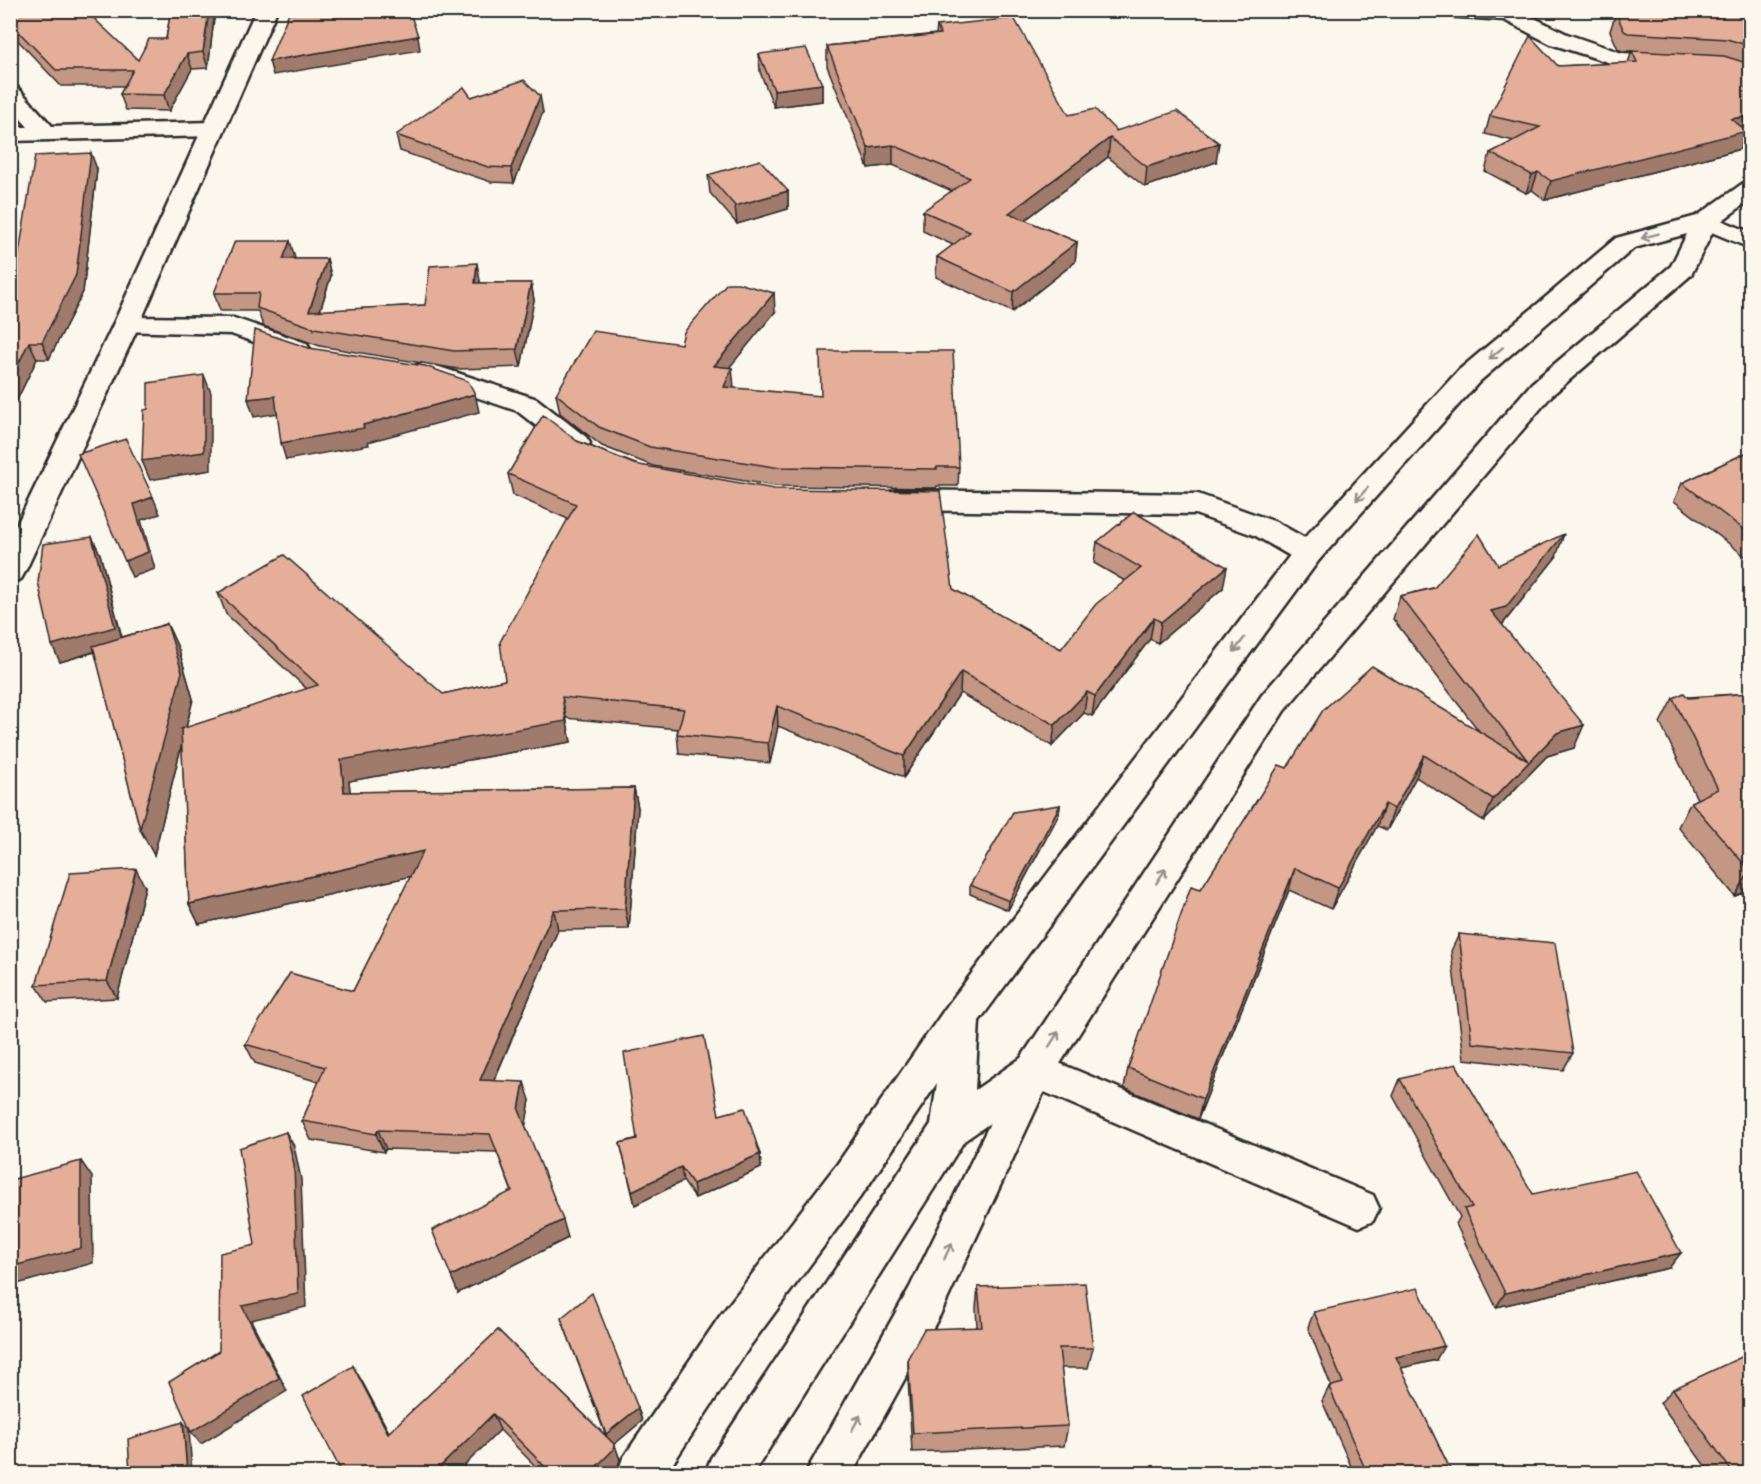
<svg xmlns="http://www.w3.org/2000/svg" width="1761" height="1484" font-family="'Playpen Sans',sans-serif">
  <rect width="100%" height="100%" fill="#fbf7ec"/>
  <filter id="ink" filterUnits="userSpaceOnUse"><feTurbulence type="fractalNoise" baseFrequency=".0167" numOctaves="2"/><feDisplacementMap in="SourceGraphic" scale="12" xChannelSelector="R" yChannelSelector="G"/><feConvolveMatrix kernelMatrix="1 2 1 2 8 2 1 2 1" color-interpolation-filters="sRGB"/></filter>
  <g filter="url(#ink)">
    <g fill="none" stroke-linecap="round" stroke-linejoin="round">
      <defs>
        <g id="street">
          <path d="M1435,10H1518L1567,34L1622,53L1720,59L1750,68V82L1718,72L1620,66L1551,44L1504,20L1445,16Z"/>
          <path d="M10,86L18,88L52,126L213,122L221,124L225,129L221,134L213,136L10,141V127H28L10,107Z"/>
          <path d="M1706,214L1750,232V248L1697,226L1694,221L1697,216Z"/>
          <path d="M126,317L234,318L306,343L310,349L306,355L297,357L231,334L117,331L113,325L117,319Z"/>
          <path d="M427,363L537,399L586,437L590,443L586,449L576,452L566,449L517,411L417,377L414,371L417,365Z"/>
          <path d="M897,490L1198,494L1276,522L1319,546L1323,553L1319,560L1308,563L1297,560L1256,536L1195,514L897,510L887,507L882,500L887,493Z"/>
          <path d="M1035,1053L1373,1195L1379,1208L1373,1221L1359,1227L1345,1221L1021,1082L1016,1070L1021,1058Z"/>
        </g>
        <path id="secondary" d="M256,10H277L139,325L25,572L21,579L10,582V539L113,325Z"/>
        <path id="primary" d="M1750,182V200L1716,225L1691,275L1552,395L1284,711L1049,1081L940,1315L852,1474H805L910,1287L990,1123L964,1141L753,1474H705L711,1458L931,1124L937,1083L866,1189L750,1346L666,1474H617L623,1458L720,1316L838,1163L947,1006L1297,546L1459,370L1616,238L1697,216L1742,184ZM1687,234L1671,266L1532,383L1262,695L1021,1058L975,1090L979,1021L1319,560L1479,382L1634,248Z"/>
      </defs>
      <use href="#street" stroke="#2b2b2b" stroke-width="5"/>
      <use href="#secondary" stroke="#2b2b2b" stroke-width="5"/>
      <use href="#primary" stroke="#2b2b2b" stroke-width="5"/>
      <use href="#street" fill="#fbf7ec" fill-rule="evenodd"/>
      <use href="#secondary" fill="#fbf7ec" fill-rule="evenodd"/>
      <use href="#primary" fill="#fbf7ec" fill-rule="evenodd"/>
    </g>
    <g fill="#c49684" stroke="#2b2b2b" stroke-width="1.5">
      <path d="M10,10L138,60L166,39L171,10H215L208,68L192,69L169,111L126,110L120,94L125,86H61L10,32Z"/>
      <path d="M1750,10V133L1746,134L1740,149L1545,200L1532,190L1526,193L1485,171L1490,153L1514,141L1485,134L1490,116L1558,66L1628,63L1632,51H1622L1618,49L1610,31L1616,13Z"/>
      <path d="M937,26L1069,115L1216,162L1145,187L1108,157L1025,220L1077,242L1075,262L1012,312L936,277L937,257L953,245L923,231V211L952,191L893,165L868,168L827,66V46L936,34Z"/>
      <path d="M759,54L822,84V101L774,107L760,72Z"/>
      <path d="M471,97L543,112L514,183L491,182L400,151L396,135Z"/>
      <path d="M97,169L83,292L49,359H37L10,414V286Z"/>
      <path d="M708,175L788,191V209L737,224L710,193Z"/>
      <path d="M295,259H327L331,276L320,311L425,305L480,281V283H531L534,300L521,367L458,369L320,346L263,326L258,311H220L214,293Z"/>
      <path d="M775,312L729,367L733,388L959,467L958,486H937L936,488L775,486L653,466L602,446L560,413L556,394L681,344Z"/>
      <path d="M577,441L953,589L1061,649L1125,581L1094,563L1097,542L1223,588L1158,643L1150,639L1092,716L1084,713L1052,746L960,693L904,777L778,726L770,763L679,754L677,734L678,729L566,718L571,742L349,781L350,792L634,788L638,808L629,929L558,930L494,1081L530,1100L525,1126L568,1238L458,1293L512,1192L497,1152L386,1149L384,1152L311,1140L302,1121L319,1082L255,1063L245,1044L353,991L411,876L199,924L189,904L182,744L154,855L140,829L95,652L60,662L92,537L100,554L122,637L167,624L179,650L193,699L186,728L307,689L226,614L218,593L443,694L505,680L568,519L513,495L508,474Z"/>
      <path d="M1750,451V560L1674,501L1682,483Z"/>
      <path d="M1556,557L1502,625L1574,748L1547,756L1484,821L1416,777L1387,830L1377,826L1331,909L1289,890L1198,1119L1124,1088L1128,1068L1201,889L1287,768L1479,731L1393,619L1400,596Z"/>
      <path d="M1750,693V890L1735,896L1678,827L1691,802L1697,799L1660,723L1673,698Z"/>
      <path d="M1060,805L1059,814L1008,910L970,894V885Z"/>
      <path d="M145,887L117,998L47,1002L36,985Z"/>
      <path d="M1459,934L1573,1053L1563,1070L1464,1059L1451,951Z"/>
      <path d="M1400,1079L1533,1194L1669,1268L1496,1307L1456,1224L1460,1217L1393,1096Z"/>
      <path d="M719,1115L760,1154L761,1168L695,1198L683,1181L635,1205L620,1143Z"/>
      <path d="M978,1287L1093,1348L1088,1368H1061L1068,1426L1064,1446L912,1452L908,1378V1358L977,1327L976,1308Z"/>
      <path d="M1314,1312L1436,1360L1401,1368L1452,1473H1354L1322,1401L1329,1387L1331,1386L1308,1327Z"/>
      <path d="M561,1318L638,1408L642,1421L614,1444L620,1460L618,1466L610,1473H542L500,1430L342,1473L353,1366L389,1433L498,1330L606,1436Z"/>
      <path d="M1673,1389L1750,1473H1710L1660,1403Z"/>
    </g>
    <g fill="#a07a6b" stroke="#2b2b2b" stroke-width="1.5">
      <path d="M209,10H215L208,68L203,52Z"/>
      <path d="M418,36L420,50L273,75L269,61Z"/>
      <path d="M187,54L192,69L169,111L164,95Z"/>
      <path d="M822,84V101L774,107V90Z"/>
      <path d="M540,96L543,112L514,183L511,168Z"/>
      <path d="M1750,116V133L1746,134L1740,149L1545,200L1551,181L1731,119Z"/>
      <path d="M1110,138L1108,157L1008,233L1009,213Z"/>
      <path d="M1219,143L1216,162L1145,187L1147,167Z"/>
      <path d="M893,145V165L868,168V148Z"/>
      <path d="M91,153L97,169L83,292L49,359L42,342Z"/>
      <path d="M1538,172L1532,190L1526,193L1532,175Z"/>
      <path d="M788,191V209L737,224L735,206Z"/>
      <path d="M290,241L295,258L283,259Z"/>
      <path d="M1077,242L1075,262L1012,312L1013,292Z"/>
      <path d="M327,259L331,276L314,329L309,311Z"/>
      <path d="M477,263L480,281L478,301L475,283Z"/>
      <path d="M531,283L534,300L521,367L517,349Z"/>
      <path d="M774,293L775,312L715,385L714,366Z"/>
      <path d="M29,342L37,359L10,414V381Z"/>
      <path d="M732,368L734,387L726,406L724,387Z"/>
      <path d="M204,375L211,393V470L150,480L142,461Z"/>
      <path d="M475,394L479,412L368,442L369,445L286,460L281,443L363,425Z"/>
      <path d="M275,396L280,413L254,417L248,399Z"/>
      <path d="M153,497L160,514L141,520L155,569L132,577L125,561L134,504Z"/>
      <path d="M1564,534L1556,557L1498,630L1491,611Z"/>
      <path d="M92,537L100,554L123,643L60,662L52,645Z"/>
      <path d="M1227,567L1223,588L1158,643L1161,622Z"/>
      <path d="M1154,618L1150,639L1092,716L1095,696Z"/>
      <path d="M167,624L179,650L193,699L154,855L140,829Z"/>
      <path d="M961,672L960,693L904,777V756Z"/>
      <path d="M1087,692L1084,713L1052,746L1055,725Z"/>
      <path d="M562,697L571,742L349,781L352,813L344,792L341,760Z"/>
      <path d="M777,706L778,726L770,763L768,743Z"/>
      <path d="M1584,725L1574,748L1547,756L1484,821L1493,799L1557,733Z"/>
      <path d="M1424,755L1416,777L1387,830L1394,809Z"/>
      <path d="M634,788L638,808L629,929L625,909Z"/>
      <path d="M1385,804L1377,826L1331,909L1338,888Z"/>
      <path d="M1060,805L1059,814L1008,910L1009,901Z"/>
      <path d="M423,851L430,872L199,924L189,904Z"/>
      <path d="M1295,868L1289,890L1198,1119L1203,1099Z"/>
      <path d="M136,869L145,887L117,998L107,981Z"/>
      <path d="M1750,871V890L1735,896Z"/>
      <path d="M554,910L558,930L486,1099L480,1080Z"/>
      <path d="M524,1082L530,1100L525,1129L519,1110Z"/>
      <path d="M378,1130L386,1149L384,1152L376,1134Z"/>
      <path d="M286,1132L294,1146L301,1179L306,1307L251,1320L287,1391L201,1444L191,1432L242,1306Z"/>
      <path d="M760,1154L761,1168L695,1198L693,1184Z"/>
      <path d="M81,1161L92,1177L93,1263L10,1286V1267Z"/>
      <path d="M681,1167L683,1181L635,1205L632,1191Z"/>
      <path d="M563,1220L568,1238L458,1293L451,1276Z"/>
      <path d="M1681,1253L1669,1268L1496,1307L1505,1293Z"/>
      <path d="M1444,1346L1436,1360L1388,1371L1396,1357Z"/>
      <path d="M353,1366L363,1383L398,1449L388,1433Z"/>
      <path d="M638,1408L642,1421L610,1448L606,1434Z"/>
      <path d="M493,1414L500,1430L457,1473H434Z"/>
      <path d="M183,1422L189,1429L192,1473H187Z"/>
      <path d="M615,1445L620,1460L618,1466L610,1473H590Z"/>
    </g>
    <g fill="#e4ae99" stroke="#2b2b2b" stroke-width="1.5">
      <path d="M10,10H85L138,60L149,39H166L171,10H209L203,52L187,54L164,95L120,94L133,70H56L10,23Z"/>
      <path d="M290,10H409L418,36L269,61Z"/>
      <path d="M1641,10H1750V46L1727,39L1628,33L1624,31L1616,13Z"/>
      <path d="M1014,18L1069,115L1095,109L1116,131L1177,111L1219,143L1147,167L1110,138L1009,213L1077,242L1013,292L937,257L970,232L923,211L970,178L893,145L868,148L827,46L940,34L937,26Z"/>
      <path d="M1530,36L1558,66L1637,62L1632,51L1724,56L1750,64V116L1731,119L1747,131L1551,181L1538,172L1532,175L1490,153L1540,127L1490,116Z"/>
      <path d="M806,48L822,84L774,90L759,54Z"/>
      <path d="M524,80L540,96L511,168L488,167L396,135L464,87L471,97Z"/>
      <path d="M91,153L76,275L42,342H29L10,381V286L15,277L35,156Z"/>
      <path d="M760,160L788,191L735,206L708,175Z"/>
      <path d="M235,241H290L283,259H327L309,311L425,305L430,266L477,263L475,283H531L517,349L454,351L314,328L257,308L259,293H214Z"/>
      <path d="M727,283H738L774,293L714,366L732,368L724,387L821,396L820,351H953L959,467H937V469L774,467L650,447L599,427L556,394L593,331L681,344L684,332Z"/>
      <path d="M255,330L309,348L425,366L468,381L475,394L363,425L364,428L281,443L275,396L248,399Z"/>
      <path d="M204,375V452L142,461L144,410L148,409V383Z"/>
      <path d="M543,415L577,441L634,464L774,489L940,491L953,589L1061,649L1096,604L1141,568L1097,542L1134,512L1227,567L1161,622L1154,618L1095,696L1087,692L1055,725L961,672L904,756L777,706L768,743L677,734L684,709L562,697L566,721L341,760L344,792L634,788L625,909L554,910L480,1080L524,1082L519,1110L563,1220L451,1276L432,1230L512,1191L490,1134L378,1130L376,1134L302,1121L325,1067L245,1044L290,973L353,991L423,851L189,904L181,729L318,685L218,593L284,555L443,694L505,680L500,642L576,504L508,474Z"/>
      <path d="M126,439L153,497L134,504L148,552L125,561L78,454Z"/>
      <path d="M1750,451V534L1682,483Z"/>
      <path d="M1479,534L1498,565L1564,534L1506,607L1491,611L1584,725L1557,733L1493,799L1424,755L1394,809L1385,804L1338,888L1295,868L1203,1099L1128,1068L1191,886L1201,889L1279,765L1287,768L1323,710L1372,666L1528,761L1400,596L1434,588Z"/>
      <path d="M92,537L115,627L52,645L38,582L43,544Z"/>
      <path d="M167,624L182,672L140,829L93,646Z"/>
      <path d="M1684,693L1688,698L1750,693V871L1691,802L1718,789L1673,698Z"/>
      <path d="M1060,805L1009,901L970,885L1013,812Z"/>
      <path d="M136,869L107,981L36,985L70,873Z"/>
      <path d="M1459,934L1555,943L1573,1053L1472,1043Z"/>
      <path d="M704,1036L719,1115L745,1108L760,1154L693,1184L681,1167L632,1191L620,1143L637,1139L624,1053Z"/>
      <path d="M1456,1064L1533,1194L1636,1171L1681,1253L1505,1293L1464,1209L1472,1207L1400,1079Z"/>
      <path d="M286,1132L294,1164L298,1294L242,1306L279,1378L191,1432L169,1382L219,1351L220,1253L255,1245L239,1148Z"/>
      <path d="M81,1161V1248L10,1267V1180Z"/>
      <path d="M1085,1283L1093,1348H1059L1068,1426L913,1433L908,1358L924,1329L982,1327L978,1287Z"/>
      <path d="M1418,1288L1444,1346L1396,1357L1452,1473H1367L1329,1387L1343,1383L1314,1312Z"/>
      <path d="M592,1293L638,1408L606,1434L561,1318Z"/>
      <path d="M498,1330L615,1445L613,1450L590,1473H551L493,1414L434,1473H342L303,1396L353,1366L388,1433Z"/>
      <path d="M1750,1353V1473H1733L1673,1389Z"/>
      <path d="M183,1422L187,1473H130L128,1439Z"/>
    </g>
    <defs><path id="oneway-shaft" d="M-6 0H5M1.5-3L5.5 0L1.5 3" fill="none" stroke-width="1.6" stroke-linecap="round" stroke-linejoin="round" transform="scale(1.5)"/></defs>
    <g stroke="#93918c">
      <use href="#oneway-shaft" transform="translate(1650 236) rotate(165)"/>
      <use href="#oneway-shaft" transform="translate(1496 353) rotate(140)"/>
      <use href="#oneway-shaft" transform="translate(1362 494) rotate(132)"/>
      <use href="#oneway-shaft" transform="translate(1239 645) rotate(127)"/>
      <use href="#oneway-shaft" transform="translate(1161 876) rotate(-57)"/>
      <use href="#oneway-shaft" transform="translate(1054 1039) rotate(-57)"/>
      <use href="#oneway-shaft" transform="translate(948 1251) rotate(-65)"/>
      <use href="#oneway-shaft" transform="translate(856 1423) rotate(-61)"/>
    </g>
  </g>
  <rect width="1761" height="1484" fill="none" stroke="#fbf7ec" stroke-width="36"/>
  <rect x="18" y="18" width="1725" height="1448" fill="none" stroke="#2b2b2b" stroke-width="2" filter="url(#ink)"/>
</svg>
